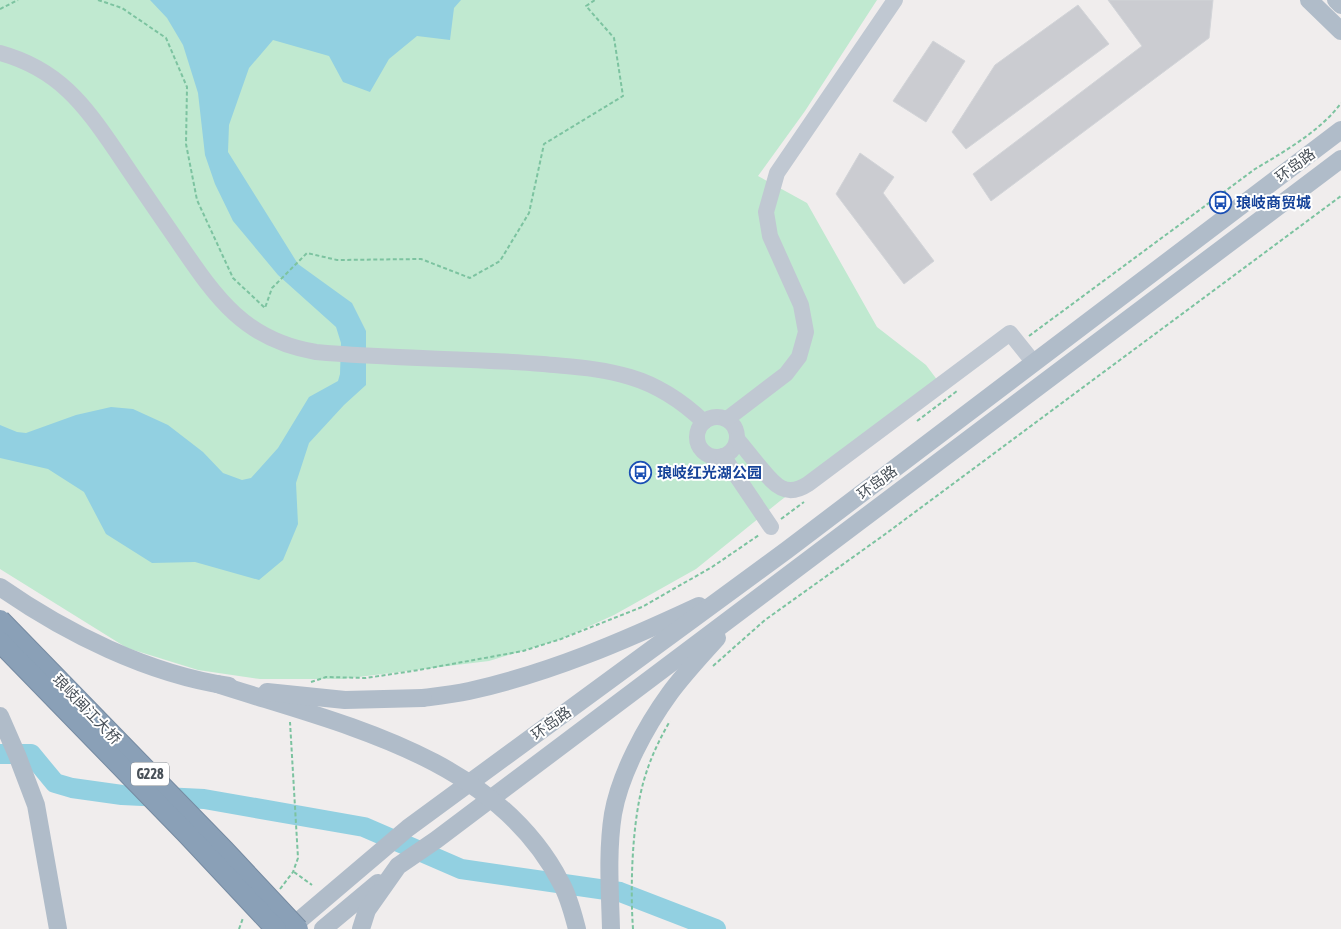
<svg xmlns="http://www.w3.org/2000/svg" width="1341" height="929" font-family="'Asap Condensed','Noto Sans SC',sans-serif">
  <rect width="100%" height="100%" fill="#f0eded"/>
  <path fill="#c0e9d0" d="M0,0H877L805,111L758,176L807,203L877,327L926,365L938,381L780,501L696,569L614,615L561,639L489,661L342,679H260L198,670L127,648L0,569Z"/>
  <path fill="#92d0e1" d="M150,0H461L454,8L450,40L417,36L389,59L370,92L343,82L329,56L273,40L249,68L229,125L228,152L298,264L352,303L366,331V385L344,405L309,443L296,483L298,524L283,560L259,580L195,562L152,563L106,534L84,492L48,469L0,458V425L17,432L26,433L76,415L111,407L133,409L168,425L203,452L223,473L242,480L251,478L278,448L309,397L338,381L340,374L341,343L336,327L278,275L233,221L215,184L205,155L198,93L183,45L167,18Z"/>
  <g fill="none" stroke-linecap="round" stroke-linejoin="round">
    <path stroke="#92d0e1" stroke-width="20" d="M0,754H31L55,783L72,788L122,795L204,799L364,827L461,869L620,892L716,929"/>
  </g>
  <g fill="#cbccd1" stroke="#d2d4d8">
    <path d="M1108,0H1213L1209,38L991,201L973,174L1142,46Z"/>
    <path d="M1078,5L1109,44L966,149L952,132L995,65Z"/>
    <path d="M933,41L965,61L926,122L893,101Z"/>
    <path d="M860,153L894,177L883,193L934,261L904,284L836,194Z"/>
  </g>
  <g fill="none" stroke-linecap="round" stroke-linejoin="round">
    <g stroke="#7cc3a0" stroke-width="2" stroke-dasharray="4 2.5" stroke-linecap="butt">
      <path d="M98,0L122,8L166,38L187,87L186,144L197,200L233,278L265,308L272,288L307,253L337,260L421,259L470,278L500,261L529,213L544,144L623,96L614,38L586,6L595,0"/>
      <path d="M0,9L18,0"/>
      <path d="M1029,336L1255,169C1282,153 1322,130 1341,103"/>
      <path d="M917,421L957,391"/>
      <path d="M781,519L804,502"/>
      <path d="M713,666L765,620L884,535L1341,196"/>
      <path d="M311,682L326,677L366,678L419,670L523,651L561,639L642,607L712,567L759,535"/>
      <path d="M294,872L312,885"/>
      <path d="M280,889L293,872L298,858L290,722"/>
      <path d="M239,929L243,918"/>
      <path d="M633,929C630,887 632,821 644,780C650,759 659,740 670,721"/>
    </g>
    <g stroke="#c0c8d2" stroke-width="16">
      <path d="M0,53C58,69 84,104 116,151C136,181 156,210 176,239C215,296 243,340 316,352C392,359 468,358 543,364C573,367 601,368 630,377C657,385 683,402 704,422"/>
      <circle cx="717" cy="437" r="20"/>
      <path d="M727,419L786,374L799,357L806,332L801,305L770,236L766,212L777,173L895,0"/>
      <path d="M737,439C745,448 752,458 760,467C774,484 785,499 808,484L1010,333L1034,363"/>
      <path d="M723,456L771,527"/>
    </g>
    <g stroke="#b0bcc9" stroke-width="18">
      <path d="M1309,0L1341,31"/>
      <path d="M1336,0L1341,5"/>
      <path d="M423,698C438,696 454,694 469,691C550,673 624,641 699,606"/>
      <path d="M0,716L17,755L36,805L58,929"/>
      <path d="M289,929L408,828L787,550L1341,130"/>
      <path d="M323,929L378,883"/>
      <path d="M361,929L367,910L398,866L436,840L1341,159"/>
      <path d="M611,929C610,891 607,852 613,814C620,774 646,726 670,693C684,674 701,656 717,638"/>
    </g>
    <defs>
      <g id="highway-bridge">
        <path d="M0,620L224,850L298,929"/>
        <path d="M0,642L187,834L276,929"/>
      </g>
    </defs>
    <use href="#highway-bridge" stroke="#768ba2" stroke-width="22" stroke-linecap="butt"/>
    <g stroke="#b0bcc9" stroke-width="18">
      <path d="M0,587C66,633 148,674 229,686"/>
      <path d="M217,684C340,724 496,756 561,883C569,897 573,914 577,929"/>
      <path d="M267,692L345,700L423,698"/>
    </g>
    <use href="#highway-bridge" stroke="#8aa0b7" stroke-width="20"/>
  </g>
  <defs>
    <symbol id="bus-ring" viewBox="-11 -11 22 22"><circle r="9.5" fill="#fff" stroke="#1a4fb4" stroke-width="1.5"/><path d="M-5-6H5V4H4V6H2V4H-2V6H-4V4H-5ZM-3.5-4V0h7V-4ZM-3.5 1.2v1.5H-2V1.2ZM2 1.2v1.5H3.5V1.2Z" fill="#1a4fb4"/></symbol>
  </defs>
  <g fill-rule="evenodd">
    <use href="#bus-ring" x="1208" y="190" width="25" height="25"/>
    <use href="#bus-ring" x="628" y="460" width="25" height="25"/>
  </g>
  <g text-anchor="middle" dominant-baseline="central" stroke-width="4" stroke-linejoin="round" paint-order="stroke">
    <rect fill="#fff" stroke="#7f848a" stroke-width="1" x="131" y="762.5" width="38" height="23" rx="4"/>
    <g font-size="14" font-weight="bold" fill="#485058">
      <text x="150" y="774">G228</text>
    </g>
    <g font-size="15" fill="#485058" stroke="#fff">
      <text transform="translate(1295 165) rotate(-37)">环岛路</text>
      <text transform="translate(877 482) rotate(-37)">环岛路</text>
      <text transform="translate(87 709) rotate(46)">琅岐闽江大桥</text>
      <text transform="translate(551 723) rotate(-36)">环岛路</text>
    </g>
    <g font-size="15" font-weight="bold" fill="#164399" stroke="#fff" text-anchor="start">
      <text x="1236" y="202">琅岐商贸城</text>
      <text x="657" y="472">琅岐红光湖公园</text>
    </g>
  </g>
</svg>
